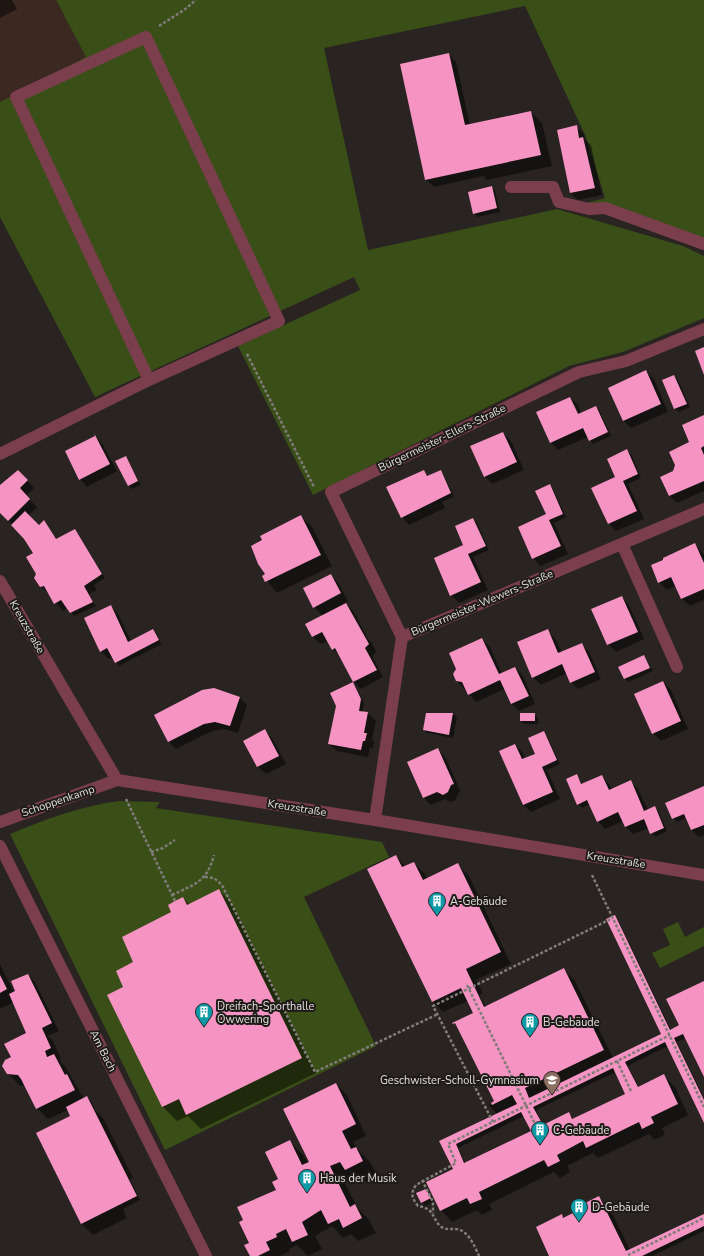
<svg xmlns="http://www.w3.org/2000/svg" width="704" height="1256" font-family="'Nunito Sans',sans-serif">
  <rect width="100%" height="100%" fill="#292421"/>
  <path fill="#3a2821" d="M0,0H56L86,57L0,102Z"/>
  <g fill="#3a4e17">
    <path d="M56,0H704V240L586,203L605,198L586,137L525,6L324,48L368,250L557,209L683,246L704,256V318L623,352L569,366L313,495L238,346L360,290L354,277L95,397L0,217V102L86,57Z"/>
    <path d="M119,801L160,802L156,808L382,842L389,857L304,897L376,1046L165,1150L10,834C46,819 81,806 119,801Z"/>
    <path d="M678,922L685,937L704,927V946L660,968L652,953L670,945L663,929Z"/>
  </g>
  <g fill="#0007" fill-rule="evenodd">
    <path d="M0,0H12L17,9L0,18Z"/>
    <path d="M449,54L456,62L470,125L531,112L542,123L552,166L487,180L483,176L434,187L426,180Z"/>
    <path d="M577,127L584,134L585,140L591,145L602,195L578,200L570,193Z"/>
    <path d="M492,187L495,191L500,212L477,217L474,213Z"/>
    <path d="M646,372L654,379L668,412L631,428L624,421L609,388Z"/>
    <path d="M674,376L678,380L690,407L679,412L675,409L663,381Z"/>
    <path d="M570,398L578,405L581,413L596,407L599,410L611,436L593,444L588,437L558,450L551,443ZM573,405H575L581,418L579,419Z"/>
    <path d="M704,416V491L677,503L669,495L673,472Z"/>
    <path d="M503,433L511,441L524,470L492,484L485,476Z"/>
    <path d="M96,437L103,445L117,471L87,487L80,479Z"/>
    <path d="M627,450L631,454L641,478L628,484L644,519L616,531L609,524L617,477Z"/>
    <path d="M125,457L141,485L132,489L129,486Z"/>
    <path d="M18,471L34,488L26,496L37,507L29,515L39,526L44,521L56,540L78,534L105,578L94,585L97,590L89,594L96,606L74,616L67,608L63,611L41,586L34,553L25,538L0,512V488Z"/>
    <path d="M424,471L429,477L440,472L444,475L454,497L442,502L445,508L409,525L402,517Z"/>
    <path d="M550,485L553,489L566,517L554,523L568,554L541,566L533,558L548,515Z"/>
    <path d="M301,516L312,527L332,566L277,593L263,576L266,574Z"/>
    <path d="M473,519L477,523L489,550L473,557L488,590L459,603L451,595Z"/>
    <path d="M695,544L704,555V600L690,606L682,599L676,586L667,590L659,582Z"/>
    <path d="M331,575L338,583L348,601L345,603L353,611L368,639L372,643L376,652L372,656L383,677L361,689L354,682L341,657L332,649L328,641L320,644L313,637L306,624L323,616L314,607Z"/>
    <path d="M622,597L629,605L644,639L616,652L608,644Z"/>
    <path d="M110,606L118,614L131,641L153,630L162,644L119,666L113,657L108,659L101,651Z"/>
    <path d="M547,630L555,638L562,653L581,644L589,652L601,679L578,689L571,682L567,673L541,685L533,677Z"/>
    <path d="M482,639L490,647L502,674L515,668L523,676L535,704L519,711L512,704L505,689L476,702L457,681Z"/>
    <path d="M644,657L653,671L628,682L625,679Z"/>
    <path d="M663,682L671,690L688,729L661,741L653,733Z"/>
    <path d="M354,683L364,703L362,712L368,713L376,721L372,740L374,742L373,748H370L368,757L337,751L329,744L337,706L331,694Z"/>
    <path d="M240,698L247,705L238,733L224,729L212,731L176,749L169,742Z"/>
    <path d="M426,714H453L457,717L453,738L427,733L424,730Z"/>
    <path d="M534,714L538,718V724H525L521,721Z"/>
    <path d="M265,731L272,738L286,764L266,774L258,767L245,741Z"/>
    <path d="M544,732L547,736L560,764L547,770L560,799L531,812L523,805L500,752L515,745L523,753L525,759L537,754Z"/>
    <path d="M438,749L445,757L461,792L458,793L456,800L451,802L445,799L431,805L424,798Z"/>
    <path d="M577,775L583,785L602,776L609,784L612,790L630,781L638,789L648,810L654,808L658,811L667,831L655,837L649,828L633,834L626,827L623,821L605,829L598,821L590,804L582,808L578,804Z"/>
    <path d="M704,787V835L699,837L692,830L687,818L677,822L673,818Z"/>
    <path d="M396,856L406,867L414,863L425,874L427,879L458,865L469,876L511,964L476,980L483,993L479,995L486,1007L563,969L575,981L613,1058L662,1034L615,916L618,920L671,1030L680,1026L704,982V1075L686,1038L677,1042L704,1098V1121L668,1046L628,1066L639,1088L664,1076L675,1087L688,1115L662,1128L665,1135L654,1140L649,1134L598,1158L593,1153L567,1166L570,1172L560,1178L554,1172L489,1204L492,1210L482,1215L477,1210L452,1222L441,1210L454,1169L440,1142L497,1114L489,1105L495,1102L474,1013L468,1001L443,1012L432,1001ZM616,1072L626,1094L574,1119L569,1114L544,1126L536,1110ZM524,1116L532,1132L466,1164L458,1148Z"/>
    <path d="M219,890L233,905L316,1073L201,1129L188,1116L177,1121L163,1107L125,988L135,963L183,898L190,905Z"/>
    <path d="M0,964L14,993L28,975L35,982L59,1031L48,1036L53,1041L61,1059L59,1060L65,1066L84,1099L87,1097L91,1101L95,1110L103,1118L133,1178L130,1179L140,1200L123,1209L127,1218L93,1235L82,1224L72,1116L68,1110L48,1119L37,1108L26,1086L19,1085L4,1069V1063L12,1057L29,1037L14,1002L0,1009Z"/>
    <path d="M336,1084L347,1095L366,1136L353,1142L358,1150L370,1162L377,1175L360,1184L352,1177L344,1181L357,1207L369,1220L376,1233L358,1241L351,1234L343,1238L332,1226L315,1236L322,1249L308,1256L297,1245L289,1249L290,1251L280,1256H251V1243L245,1221L277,1191L290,1142L304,1156L308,1163L310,1162Z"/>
    <path d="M426,1190L433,1202L425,1206L422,1202Z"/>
    <path d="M599,1198L610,1209L630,1250L704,1215V1231L652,1256H551L561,1216L564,1218L576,1213Z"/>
  </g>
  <g fill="#f593c2" fill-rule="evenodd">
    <path d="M449,53L465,125L531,111L541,155L425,180L400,64Z"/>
    <path d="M577,125L579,138L583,137L595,188L570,193L557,130Z"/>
    <path d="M492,186L497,208L473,214L468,192Z"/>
    <path d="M704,347V375L695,351Z"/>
    <path d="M646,370L661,404L623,421L608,388Z"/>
    <path d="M674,375L687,404L674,409L662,380Z"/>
    <path d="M570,397L578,414L596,406L608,432L589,441L583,428L550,443L536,412Z"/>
    <path d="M704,415V446L701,448L704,455V481L669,496L660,477L673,471L675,465L669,452L689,442L682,425Z"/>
    <path d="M503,432L517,462L484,477L470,446Z"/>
    <path d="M94,433L110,464L79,480L65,451L95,436Z"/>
    <path d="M627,449L638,474L623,481L637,511L608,524L591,488L615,477L607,459Z"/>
    <path d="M126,456L138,481L128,486L115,461Z"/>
    <path d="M18,470L28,480L20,488L30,499L8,521L0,513V485Z"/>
    <path d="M424,470L427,476L441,470L451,493L401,518L386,487Z"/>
    <path d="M550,484L563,514L549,520L561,546L532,559L518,527L546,514L535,491Z"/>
    <path d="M25,511L39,525L44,520L56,539L75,529L102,574L84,586L93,602L70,613L61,600L54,604L44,586L40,587L34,578L36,574L26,557L33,553L24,539L11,525Z"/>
    <path d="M301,515L321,555L265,582L262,576L265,574L258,564L251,546L262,540L260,536Z"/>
    <path d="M473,518L486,546L468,554L481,582L450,596L434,558L463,545L455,526Z"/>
    <path d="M695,543L704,563V589L681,599L671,577L658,583L651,565L663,560V558Z"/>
    <path d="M331,574L341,593L313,608L303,588Z"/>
    <path d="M622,596L638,632L607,645L591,609Z"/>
    <path d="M346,603L369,644L365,648L377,670L353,682L335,648L332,650L322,632L312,637L305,624Z"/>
    <path d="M111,605L128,642L153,629L159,640L115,663L107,648L100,652L84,618Z"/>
    <path d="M548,629L558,653L582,643L595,672L570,683L562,664L532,678L517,642Z"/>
    <path d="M482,638L499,674L515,667L529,696L511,704L500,680L468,695L462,682L456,681L453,674L456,669L449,653Z"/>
    <path d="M644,655L650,668L624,679L618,667Z"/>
    <path d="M663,681L681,721L652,734L634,694Z"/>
    <path d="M353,682L361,699L359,711L368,712L364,733H367L365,741H363L361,750L328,744L336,706L330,693Z"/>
    <path d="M214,688L240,697L230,726L215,722L204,724L168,742L154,715L202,690Z"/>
    <path d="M426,713H453L449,735L423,730Z"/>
    <rect x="520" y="713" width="15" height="8"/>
    <path d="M265,729L279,756L257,767L243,741Z"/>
    <path d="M544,731L557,760L542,767L553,792L523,805L499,751L515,744L522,759L535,754L528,738Z"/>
    <path d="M438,748L454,784L451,785L448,792L443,795L437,792L423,798L407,762Z"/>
    <path d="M577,774L581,784L602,775L609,790L631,780L644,811L655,806L664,828L650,834L644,819L625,827L618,812L597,822L587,800L577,805L566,779Z"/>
    <path d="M704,786V825L691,830L684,814L672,819L665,803Z"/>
    <path d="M396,855L402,867L414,862L423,880L458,863L501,952L466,969L484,1007L564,968L604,1050L525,1088L529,1098L661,1034L606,919L615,915L670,1030L679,1025L666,999L704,981V1077L683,1034L674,1038L704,1100V1123L665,1042L625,1062L638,1087L664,1074L678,1104L651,1117L654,1123L642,1129L639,1122L586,1148L583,1141L557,1155L560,1161L548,1167L544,1160L479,1192L482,1199L470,1204L467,1198L440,1211L426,1182L453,1169L439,1141L517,1104L512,1095L492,1105L491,1103L494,1101L455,1023L453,1024L452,1023L473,1013L461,988L432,1002L367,869ZM613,1068L625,1094L572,1119L569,1112L543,1125L533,1107ZM521,1112L531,1131L464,1163L456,1144Z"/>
    <path d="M219,889L302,1058L186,1115L179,1099L162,1107L107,995L123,987L116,971L133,962L122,937L171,912L168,905L175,901L183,897L187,905Z"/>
    <path d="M28,974L52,1023L42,1028L51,1048L45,1051L47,1057L54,1054L65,1075L67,1074L75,1090L36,1109L21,1079L18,1075L7,1074L2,1066L5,1060L11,1057L4,1044L26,1033L9,994L15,991L11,981Z"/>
    <path d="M0,975L7,989L0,993Z"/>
    <path d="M336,1083L356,1124L342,1131L351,1149L356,1147L363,1161L345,1170L340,1162L330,1166L350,1207L355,1204L362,1218L343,1228L339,1219L328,1224L321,1210L302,1222L308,1235L292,1242L286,1229L276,1234L277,1237L266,1242L270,1250L258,1256H250L244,1245L249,1243L239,1222L243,1220L237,1207L276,1190L272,1182L278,1179L265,1152L290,1140L302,1165L309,1162L283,1109Z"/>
    <path d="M87,1096L137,1196L81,1224L36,1133L70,1116L66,1107Z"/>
    <path d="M426,1189L431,1198L421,1203L416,1193Z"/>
    <path d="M599,1196L626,1251L704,1214V1226L642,1256H549L536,1227L562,1214L563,1218L575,1212L573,1209Z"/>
  </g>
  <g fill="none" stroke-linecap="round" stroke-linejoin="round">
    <g stroke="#807c7a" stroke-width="2.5" stroke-dasharray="3 2" stroke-linecap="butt">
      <path d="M159,26L184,10L196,0"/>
      <path d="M247,354L314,487"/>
      <path d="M126,799L175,901"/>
      <path d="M151,852L163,848L175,840"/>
      <path d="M592,875L704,1107"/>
      <path d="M205,877L214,878L222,885L315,1072L438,1014"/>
      <path d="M172,895C195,884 207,882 214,855"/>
      <path d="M467,985L537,1128"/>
      <path d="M617,1061L631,1091"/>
      <path d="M493,1122L433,1006L613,918"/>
      <path d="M422,1180L433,1202V1213"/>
      <path d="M628,1255L704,1218"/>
      <path d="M479,1256C475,1247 468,1229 455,1229C450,1229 445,1230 440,1226C431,1216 435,1209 418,1206C412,1198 410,1194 416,1185L456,1163L448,1144L670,1035"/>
    </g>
    <g stroke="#7b3e4d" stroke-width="12">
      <path d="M511,187H553L559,202L589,209L605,208"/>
      <path d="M0,454L149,380L279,321L146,37L16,97L149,380"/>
    </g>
    <g stroke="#7b3e4d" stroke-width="12">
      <path d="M605,208L704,244"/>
      <path d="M622,544L677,667"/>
      <path d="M0,581L117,780"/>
      <path d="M402,637L331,492L579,372L626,361L704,329"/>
      <path d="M375,820L402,637L704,509"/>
      <path d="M0,822L117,780L375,820L704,875"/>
      <path d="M0,846L206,1256"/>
    </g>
  </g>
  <defs>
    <symbol id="building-pin" viewBox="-11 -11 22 30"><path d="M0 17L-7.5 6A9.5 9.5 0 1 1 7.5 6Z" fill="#0f9aa8" stroke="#1f1b18"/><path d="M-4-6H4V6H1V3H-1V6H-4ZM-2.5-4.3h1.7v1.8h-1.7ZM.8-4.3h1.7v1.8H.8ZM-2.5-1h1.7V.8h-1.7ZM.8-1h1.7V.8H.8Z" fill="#fff"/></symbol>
    <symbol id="school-pin" viewBox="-11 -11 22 30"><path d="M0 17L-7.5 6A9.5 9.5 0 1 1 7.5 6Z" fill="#8d6e63" stroke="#1f1b18"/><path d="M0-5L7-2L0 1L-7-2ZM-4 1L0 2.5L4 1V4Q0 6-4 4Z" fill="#fff"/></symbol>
  </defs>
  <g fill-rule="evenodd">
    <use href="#building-pin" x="427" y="891" width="20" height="27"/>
    <use href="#building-pin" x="194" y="1002" width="20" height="27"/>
    <use href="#building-pin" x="520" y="1012" width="20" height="27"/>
    <use href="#school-pin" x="542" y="1070" width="20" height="27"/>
    <use href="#building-pin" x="530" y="1120" width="20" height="27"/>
    <use href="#building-pin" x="297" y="1168" width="20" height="27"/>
    <use href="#building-pin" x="569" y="1197" width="20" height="27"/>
  </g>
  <g text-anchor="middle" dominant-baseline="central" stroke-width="4" stroke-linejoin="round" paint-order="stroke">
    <g font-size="11" fill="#e0dddb" stroke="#1f1b18">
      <text transform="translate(442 438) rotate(-26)">Bürgermeister-Ellers-Straße</text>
      <text transform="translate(482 603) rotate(-23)">Bürgermeister-Wewers-Straße</text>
      <text transform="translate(27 627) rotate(60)">Kreuzstraße</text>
      <text transform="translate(58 801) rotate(-19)">Schoppenkamp</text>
      <text transform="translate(297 808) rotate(9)">Kreuzstraße</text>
      <text transform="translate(616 860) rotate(9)">Kreuzstraße</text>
      <text transform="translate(103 1051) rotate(63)">Am Bach</text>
    </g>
    <g font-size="11" fill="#e0dddb" stroke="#1f1b18" text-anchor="start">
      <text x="450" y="901">A-Gebäude</text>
      <text x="217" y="1006">Dreifach-Sporthalle<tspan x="217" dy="13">Owwering</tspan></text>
      <text x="543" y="1022">B-Gebäude</text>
      <text x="539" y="1080" text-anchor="end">Geschwister-Scholl-Gymnasium</text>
      <text x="553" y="1130">C-Gebäude</text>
      <text x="320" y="1178">Haus der Musik</text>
      <text x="592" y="1207">D-Gebäude</text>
    </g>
  </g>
</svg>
